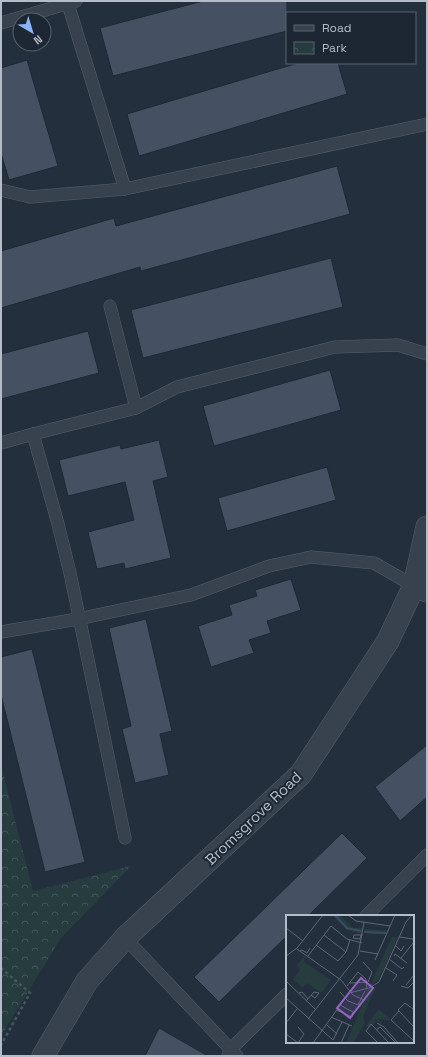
<svg xmlns="http://www.w3.org/2000/svg" width="428" height="1057" font-family="'Space Grotesk',sans-serif">
  <defs>
    <pattern id="park-crowns" width="20" height="18" patternUnits="userSpaceOnUse"><rect width="20" height="18" fill="#263c3f"/><path d="M2 6a3 3 0 1 1 6 0M12 15a3 3 0 1 1 6 0" fill="none" stroke="#435659"/></pattern>
  </defs>
  <rect width="100%" height="100%" fill="#242f3e"/>
  <path fill="url(#park-crowns)" d="M1,765L33,891L131,866L61,938L7,1026L1,1038Z"/>
  <g fill="#455162" stroke="#1f2835">
    <path d="M203,1H287V31L113,76L100,28Z"/>
    <path d="M27,60L58,166L9,180L1,153V68Z"/>
    <path d="M298,63H338L347,94L139,156L127,114Z"/>
    <path d="M337,166L350,214L141,271L140,267L1,308V251L114,218L116,226Z"/>
    <path d="M331,258L343,307L143,358L131,310Z"/>
    <path d="M88,331L99,373L1,399V354Z"/>
    <path d="M330,370L341,410L214,446L203,406Z"/>
    <path d="M159,440L168,477L153,481L171,558L125,569L124,563L97,569L88,532L134,520L125,482L68,496L59,460L120,445L121,449Z"/>
    <path d="M327,467L336,500L227,531L218,498Z"/>
    <path d="M291,579L301,610L267,621L271,633L249,640L254,653L211,667L198,626L232,615L229,605L257,596L255,590Z"/>
    <path d="M146,619L172,731L160,734L169,775L135,783L122,729L131,726L109,628Z"/>
    <path d="M32,649L85,862L45,872L1,695V657Z"/>
    <path d="M427,745V797L400,821L375,787Z"/>
    <path d="M342,833L367,858L308,916H287V936L219,1002L194,977Z"/>
    <path d="M159,1028L208,1056H145Z"/>
  </g>
  <g fill="none" stroke-linecap="round" stroke-linejoin="round">
    <defs>
      <g id="service">
        <path d="M68,4L125,189"/>
        <path d="M1,23L76,1"/>
        <path d="M1,190L30,197L125,189L427,124"/>
        <path d="M110,306L136,408"/>
        <path d="M33,434L58,524L70,573L125,838"/>
        <path d="M1,443L33,434L136,408L177,387L335,347L398,345L427,354"/>
        <path d="M1,632L78,619L191,595L269,566L311,557L374,563L414,586"/>
        <path d="M366,916L427,855"/>
        <path d="M125,938L237,1056"/>
        <path d="M228,1056L230,1050L287,994"/>
      </g>
      <path id="minor" d="M414,586L427,591"/>
      <path id="tertiary" d="M43,1056L87,981L125,938L301,774L388,641L414,586L427,527"/>
    </defs>
    <use href="#service" stroke="#565f6c" stroke-width="13"/>
    <use href="#minor" stroke="#565f6c" stroke-width="23"/>
    <use href="#tertiary" stroke="#565f6c" stroke-width="23"/>
    <path stroke="#44595c" stroke-width="2.5" stroke-dasharray="3 3" stroke-linecap="butt" d="M1,968L30,993L1,1045"/>
    <use href="#service" stroke="#38414e" stroke-width="12"/>
    <use href="#minor" stroke="#38414e" stroke-width="22"/>
    <use href="#tertiary" stroke="#38414e" stroke-width="22"/>
  </g>
  <g text-anchor="middle" dominant-baseline="central" stroke-width="4" stroke-linejoin="round" paint-order="stroke">
    <g font-size="15" fill="#b4bcc9" stroke="#1d2633">
      <text transform="translate(253 818) rotate(-44)">Bromsgrove Road</text>
    </g>
  </g>
  <g transform="translate(286 915)">
    <rect width="128" height="128" fill="#242f3e"/>
    <path d="M106,22L111,23L94,63L84,71Z" fill="#263c3f"/>
    <path d="M93,94L105,105L92,104L97,110L89,104V108L82,113L80,111Z" fill="#263c3f"/>
    <path d="M46,0H54L67,13H77L75,19L61,15ZM79,14L100,15H101L99,20L78,18ZM19,41L18,47L45,65L35,78L21,68L17,73L7,64L14,55L11,50ZM90,72L77,101L79,108L67,128H60L82,77L79,75Z" fill="#263c3f"/>
    <path fill="none" stroke="#394c67" stroke-width="2" d="M49,0L61,13L75,16M78,17L100,18"/>
    <path fill="none" stroke="#5e6776" stroke-width="1" d="M62,0L70,6L104,11M0,13L17,26M38,20L60,37M75,20L74,24L67,23L68,20H77M113,22L127,24M30,30L52,46L60,37L64,25M109,30L115,36L118,31M11,34L55,65L67,80L78,85M14,36L16,35L21,38L24,33M74,36L92,39M0,41L11,33L37,0M22,41L45,11L61,24L76,28M108,41L109,39L121,48M115,43L128,27M103,44L116,54L118,52M89,45L109,0M100,53L111,60L107,66M0,66L30,95M64,68L82,67L86,57L77,47M120,70L128,60M61,71L72,57L80,64L81,74M115,71L122,73L128,67M54,77L62,86L75,91M13,78L16,77L22,84M0,83L47,125L56,107M20,86L28,77L33,78L29,83L25,80M72,90L79,76M127,94L119,88L112,95L128,112M50,95L66,102L67,97L54,90M113,96L105,105L128,126M45,102L66,111M22,104L72,40L78,7M0,108L11,94M91,108L98,112L112,128M41,110L51,119M90,115L94,112L110,128M0,119L12,128M12,128L18,119L12,112M27,128L63,78L83,73L93,67L120,7L126,0M55,128L63,110M92,128L80,116L85,109L103,128"/>
    <path fill="#9266c3" fill-opacity="0.15" stroke="#9266c3" stroke-width="2" d="M75,63L87,73L64,103L51,93Z"/>
    <rect width="128" height="128" fill="none" stroke="#b4bcc9" stroke-width="2"/>
  </g>
  <rect width="428" height="1057" fill="none" stroke="#b4bcc9" stroke-width="4"/>
  <rect x="286" y="12" width="130" height="52" fill="#1d2633" stroke="#59626f"/>
  <rect x="294" y="25" width="20" height="6" fill="#38414e" stroke="#59626f"/>
  <text x="322" y="32" font-size="12" fill="#b4bcc9">Road</text>
  <rect x="294" y="42" width="20" height="12" fill="url(#park-crowns)" stroke="#59626f"/>
  <text x="322" y="52" font-size="12" fill="#b4bcc9">Park</text>
  <g transform="translate(32 32) rotate(142)"><circle r="19" fill="#1d2633" stroke="#59626f"/>
  <path d="M0-3L7 15L0 10L-7 15Z" fill="#8ab4f8"/>
  <text y="-6" font-size="11" font-weight="bold" text-anchor="middle" fill="#b4bcc9">N</text>
  </g>
</svg>
